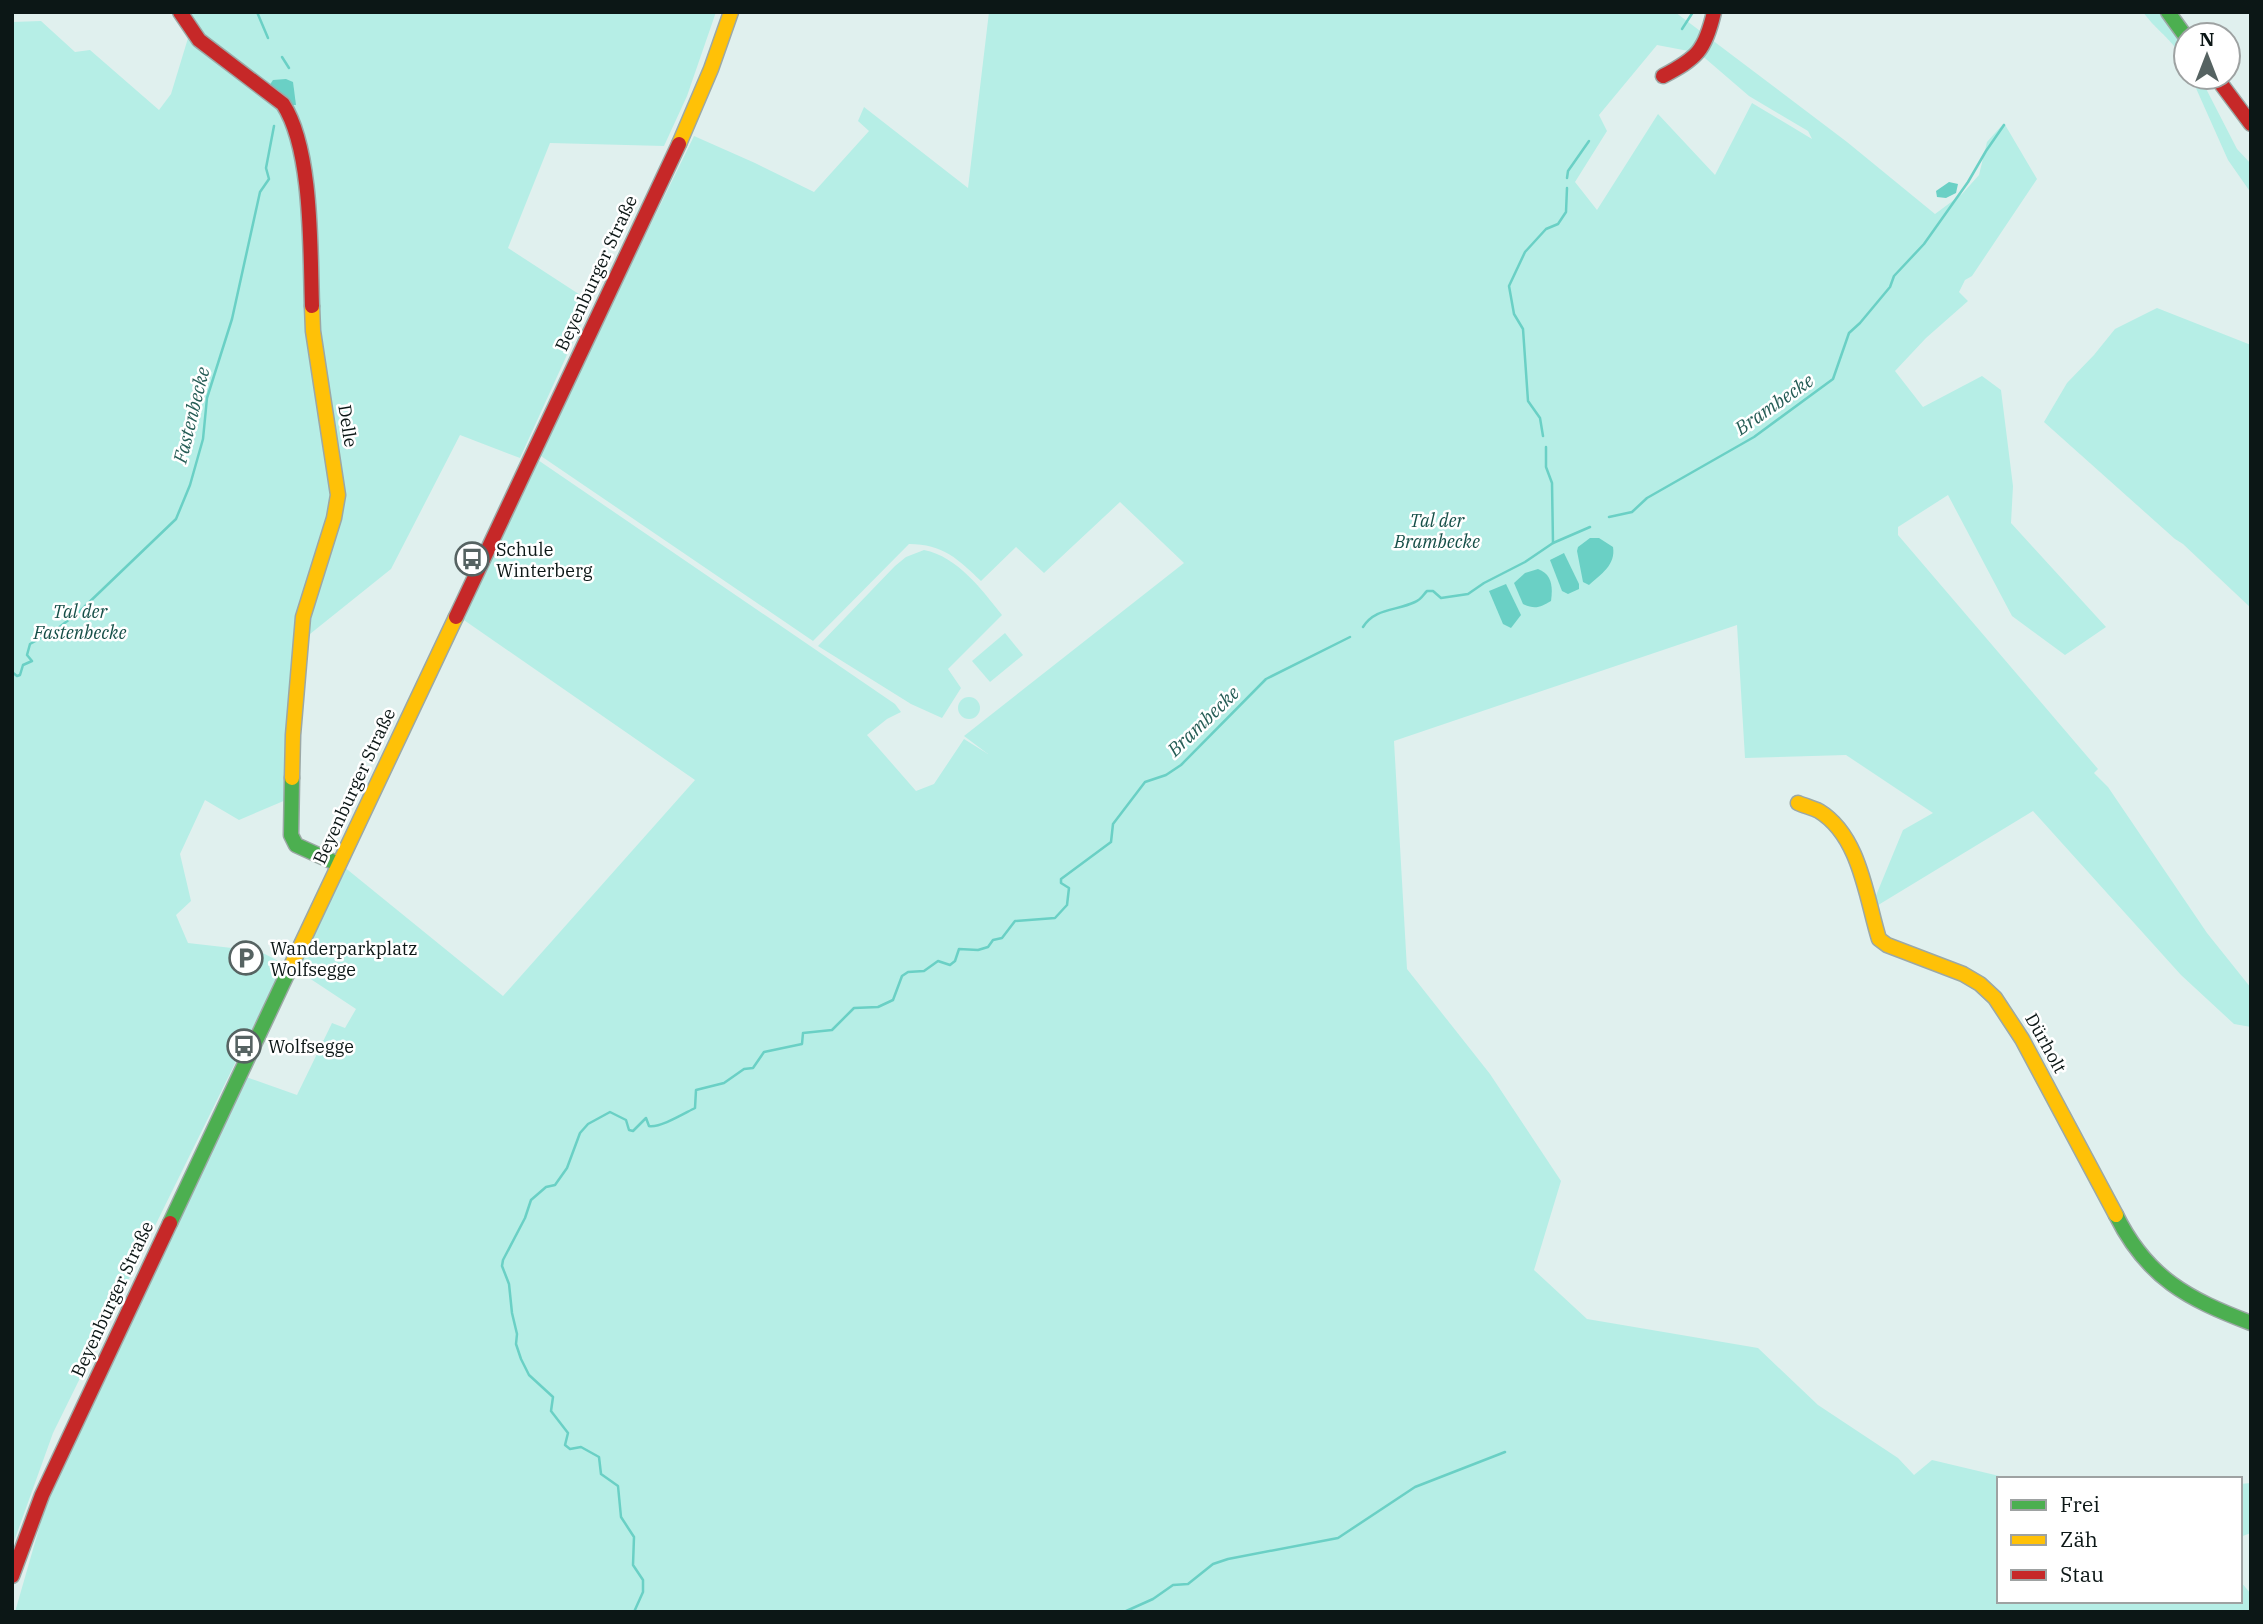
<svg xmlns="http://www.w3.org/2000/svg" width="2263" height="1624" font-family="'IBM Plex Serif',serif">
  <rect width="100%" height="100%" fill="#e0f0ee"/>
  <g fill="#b6eee6" fill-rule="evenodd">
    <path d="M183,12H716L687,96L664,146L550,143L508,248L591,302L520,458L460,435L391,569L305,638L293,797L239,820L205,800L180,854L191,901L176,915L188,943L259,951L284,964L53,1433L12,1547V22L41,21L75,52L90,50L159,110L171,94L192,25Z"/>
    <path d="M989,12H1675L1847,142L1935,214L1962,194L1979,175L1987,142L2004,123L2037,179L1972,276L1965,280L1959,292L1968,301L1926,338L1895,371L1923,407L1982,376L2001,390L2013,486L2011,523L2106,627L2065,655L2012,616L1948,495L1898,527V535L2098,769L2094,773L2108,787L2207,933L2251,988V1027L2234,1024L2181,975L2033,811L1870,910L1903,830L1933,813L1846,755L1745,758L1737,625L1394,741L1407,969L1490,1074L1561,1181L1534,1270L1587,1319L1758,1348L1818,1405L1898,1458L1914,1475L1932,1460L2012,1479H1999V1601H2240V1581L2251,1594V1612H15L46,1504L243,1076L297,1095L332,1023L345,1028L356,1009L294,968L343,866L503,996L695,780L461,618L535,458L895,704L901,712L887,719L867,735L916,791L934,784L964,739L988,754L964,736L1184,563L1120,502L1044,573L1016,547L981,581C958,559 943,544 909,544L813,641L538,454L694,136L755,163L814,192L869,131L858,121L864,107L968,188ZM1657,45L1699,53L1749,96L1808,131L1812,139L1752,103L1715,175L1658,114L1597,210L1575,182L1607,131L1599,115Z"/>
    <path d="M2143,12H2161L2164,15L2186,48V66C2176,41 2158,33 2143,12Z"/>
    <path d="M2191,77H2200L2237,149L2251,164V193L2228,160Z"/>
    <path d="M2157,308L2251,345V608L2183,544L2175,539L2044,422L2067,383L2094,355L2115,329Z"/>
    <path d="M924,550C958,557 981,589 1002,615L948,669L961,688L942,718L911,704L818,646L895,566L906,557Z"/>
    <path d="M1005,633L1023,655L990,682L972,661Z"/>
    <circle cx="969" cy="708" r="11"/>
    <path d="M2251,1483V1533L2240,1537V1484Z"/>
  </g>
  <g fill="#6ad0c5">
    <path d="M286,79L293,82L296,105H287L269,86L273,80Z"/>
    <path d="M1949,182L1958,184L1956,193L1946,198L1937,197L1936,191Z"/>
    <path d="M1590,538H1599L1613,547C1616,565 1601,574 1589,585L1583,582L1577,551L1578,547Z"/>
    <path d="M1564,553L1579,584V589L1568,594L1562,591L1550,560Z"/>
    <path d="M1538,569C1552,574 1553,587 1551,601C1541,607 1535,610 1523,604L1514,583L1525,573Z"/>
    <path d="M1506,584L1521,615L1511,628L1503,624L1489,591Z"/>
  </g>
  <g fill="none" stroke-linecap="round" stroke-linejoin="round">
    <g stroke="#6ad0c5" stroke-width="2.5">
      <path d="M257,12L268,38"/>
      <path d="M1682,29L1693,12"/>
      <path d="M282,57L289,68"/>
      <path d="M1567,178L1568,171L1589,141"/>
      <path d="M1543,436L1540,418L1528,401L1523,329L1514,314L1509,286L1525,252L1546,229L1558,224L1566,212L1567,188"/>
      <path d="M1546,447V467L1552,483L1553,543"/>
      <path d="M1609,517L1632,512L1647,498L1754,437L1833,379L1849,333L1860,323L1890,287L1894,276L1924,244L1968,182L1986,151L2004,125"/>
      <path d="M1363,627C1375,608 1396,611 1415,602C1421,600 1423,595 1427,591H1433L1441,598L1468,594L1484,583L1525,562L1553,543L1590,527"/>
      <path d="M12,672L17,676L20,675L23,665L32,661L27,655L30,644L57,629L80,611L176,519L190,485L203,439L207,398L232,319L260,192L269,179L266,168L274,126"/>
      <path d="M634,1612L643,1592V1580L633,1565L634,1537L621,1517L618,1486L601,1474L599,1457L581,1447L570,1449L565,1445L568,1433L551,1411L553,1397L529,1375L521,1359L516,1344L517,1334L512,1313L509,1284L502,1266L503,1260L525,1218L531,1200L546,1187L555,1185L567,1168L580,1133L588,1124L610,1112L626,1120L629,1130L633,1131L646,1118L649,1126C660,1128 683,1114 695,1108L696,1090L724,1083L744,1069L753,1068L764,1052L802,1044L803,1033L832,1030L854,1008L878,1007L893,1000L902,976L908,972L924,971L938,961L950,965L955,961L959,949L978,950L988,947L993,940L1002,938L1015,921L1055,918L1067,905L1069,888L1061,883V879L1111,842L1113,824L1145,782L1166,775L1181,765L1266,679L1350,637"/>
      <path d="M1124,1612L1153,1599L1173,1585L1188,1584L1213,1564L1228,1559L1338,1538L1415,1487L1505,1452"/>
    </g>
    <defs>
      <g id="fast">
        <path d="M2168,12L2186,37"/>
        <path d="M292,778L291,835L296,845L338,864"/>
        <path d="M2116,1215C2147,1278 2188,1299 2251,1323"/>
        <path d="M170,1223L291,966"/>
      </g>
      <g id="slow">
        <path d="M679,144L711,69L731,12"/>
        <path d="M292,778L293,735L303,617L334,518L338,495L313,331L312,306"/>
        <path d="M1798,803C1805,806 1813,808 1819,811C1860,836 1866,897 1879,939L1887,945L1963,974L1980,984L1995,998L2022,1039L2116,1215"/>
        <path d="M291,966L456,617"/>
      </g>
      <g id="jam">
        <path d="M180,12L199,40L283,104C313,150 310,251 312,306"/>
        <path d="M1663,76C1697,58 1705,51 1714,12"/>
        <path d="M2216,77L2251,124"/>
        <path d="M456,617L679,144"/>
        <path d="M12,1576L42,1495L170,1223"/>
      </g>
    </defs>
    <use href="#fast" stroke="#9ca8a6" stroke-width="17"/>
    <use href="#slow" stroke="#9ca8a6" stroke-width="17"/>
    <use href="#jam" stroke="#9ca8a6" stroke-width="17"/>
    <use href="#fast" stroke="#4caf50" stroke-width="14"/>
    <use href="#slow" stroke="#ffc107" stroke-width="14"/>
    <use href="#jam" stroke="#c62828" stroke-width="14"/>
  </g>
  <defs>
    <symbol id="bus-ring" viewBox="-11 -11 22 22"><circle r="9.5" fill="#fff" stroke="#566362" stroke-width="1.5"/><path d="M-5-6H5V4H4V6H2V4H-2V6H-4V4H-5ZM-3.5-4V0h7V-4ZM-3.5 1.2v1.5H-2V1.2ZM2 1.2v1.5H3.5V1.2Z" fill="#566362"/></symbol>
    <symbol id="parking-ring" viewBox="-11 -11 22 22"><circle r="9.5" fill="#fff" stroke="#566362" stroke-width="1.5"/><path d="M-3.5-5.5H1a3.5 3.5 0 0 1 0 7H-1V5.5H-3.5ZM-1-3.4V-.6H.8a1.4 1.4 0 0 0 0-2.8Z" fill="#566362"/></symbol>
  </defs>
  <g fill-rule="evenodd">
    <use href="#bus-ring" x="453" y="540" width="38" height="38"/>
    <use href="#parking-ring" x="227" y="939" width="38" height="38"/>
    <use href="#bus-ring" x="225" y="1027" width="38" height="38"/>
  </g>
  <g text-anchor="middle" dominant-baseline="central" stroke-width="5" stroke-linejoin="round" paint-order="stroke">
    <g font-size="18" fill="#0c1716" stroke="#fff">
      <text transform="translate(596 273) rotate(-65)">Beyenburger Straße</text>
      <text transform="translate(348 426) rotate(81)">Delle</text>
      <text transform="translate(354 786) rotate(-65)">Beyenburger Straße</text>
      <text transform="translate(2046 1043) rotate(61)">Dürholt</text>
      <text transform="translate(112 1299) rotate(-65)">Beyenburger Straße</text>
    </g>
    <g font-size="18" font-style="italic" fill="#164f48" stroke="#fff">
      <text x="1437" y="520">Tal der<tspan x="1437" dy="21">Brambecke</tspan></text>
      <text x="80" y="611">Tal der<tspan x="80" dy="21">Fastenbecke</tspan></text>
    </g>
    <g font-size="18" fill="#0c1716" stroke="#fff" text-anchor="start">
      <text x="496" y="549">Schule<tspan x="496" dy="21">Winterberg</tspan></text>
      <text x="270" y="948">Wanderparkplatz<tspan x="270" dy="21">Wolfsegge</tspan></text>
      <text x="268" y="1046">Wolfsegge</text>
    </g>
    <g font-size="19" font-style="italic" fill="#255c55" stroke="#fff">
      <text transform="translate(1774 404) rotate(-35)">Brambecke</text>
      <text transform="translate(191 415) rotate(-76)">Fastenbecke</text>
      <text transform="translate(1203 721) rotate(-44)">Brambecke</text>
    </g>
  </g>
  <rect width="2263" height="1624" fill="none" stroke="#0c1716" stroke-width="28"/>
  <rect x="1997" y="1477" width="245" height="126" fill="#ffffff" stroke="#9ea2a2" stroke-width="2"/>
  <rect x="2011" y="1500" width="35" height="10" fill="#4caf50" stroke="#9ea2a2" stroke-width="2"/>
  <text x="2060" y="1512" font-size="21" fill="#0c1716">Frei</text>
  <rect x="2011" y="1535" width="35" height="10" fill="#ffc107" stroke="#9ea2a2" stroke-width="2"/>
  <text x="2060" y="1547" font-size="21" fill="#0c1716">Zäh</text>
  <rect x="2011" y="1570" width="35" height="10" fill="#c62828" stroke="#9ea2a2" stroke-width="2"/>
  <text x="2060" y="1582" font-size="21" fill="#0c1716">Stau</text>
  <g transform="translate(2207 56)"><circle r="33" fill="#ffffff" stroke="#9ea2a2" stroke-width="2"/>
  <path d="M0-5L12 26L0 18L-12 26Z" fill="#566362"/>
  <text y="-10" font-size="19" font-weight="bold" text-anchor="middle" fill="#0c1716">N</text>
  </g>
</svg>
